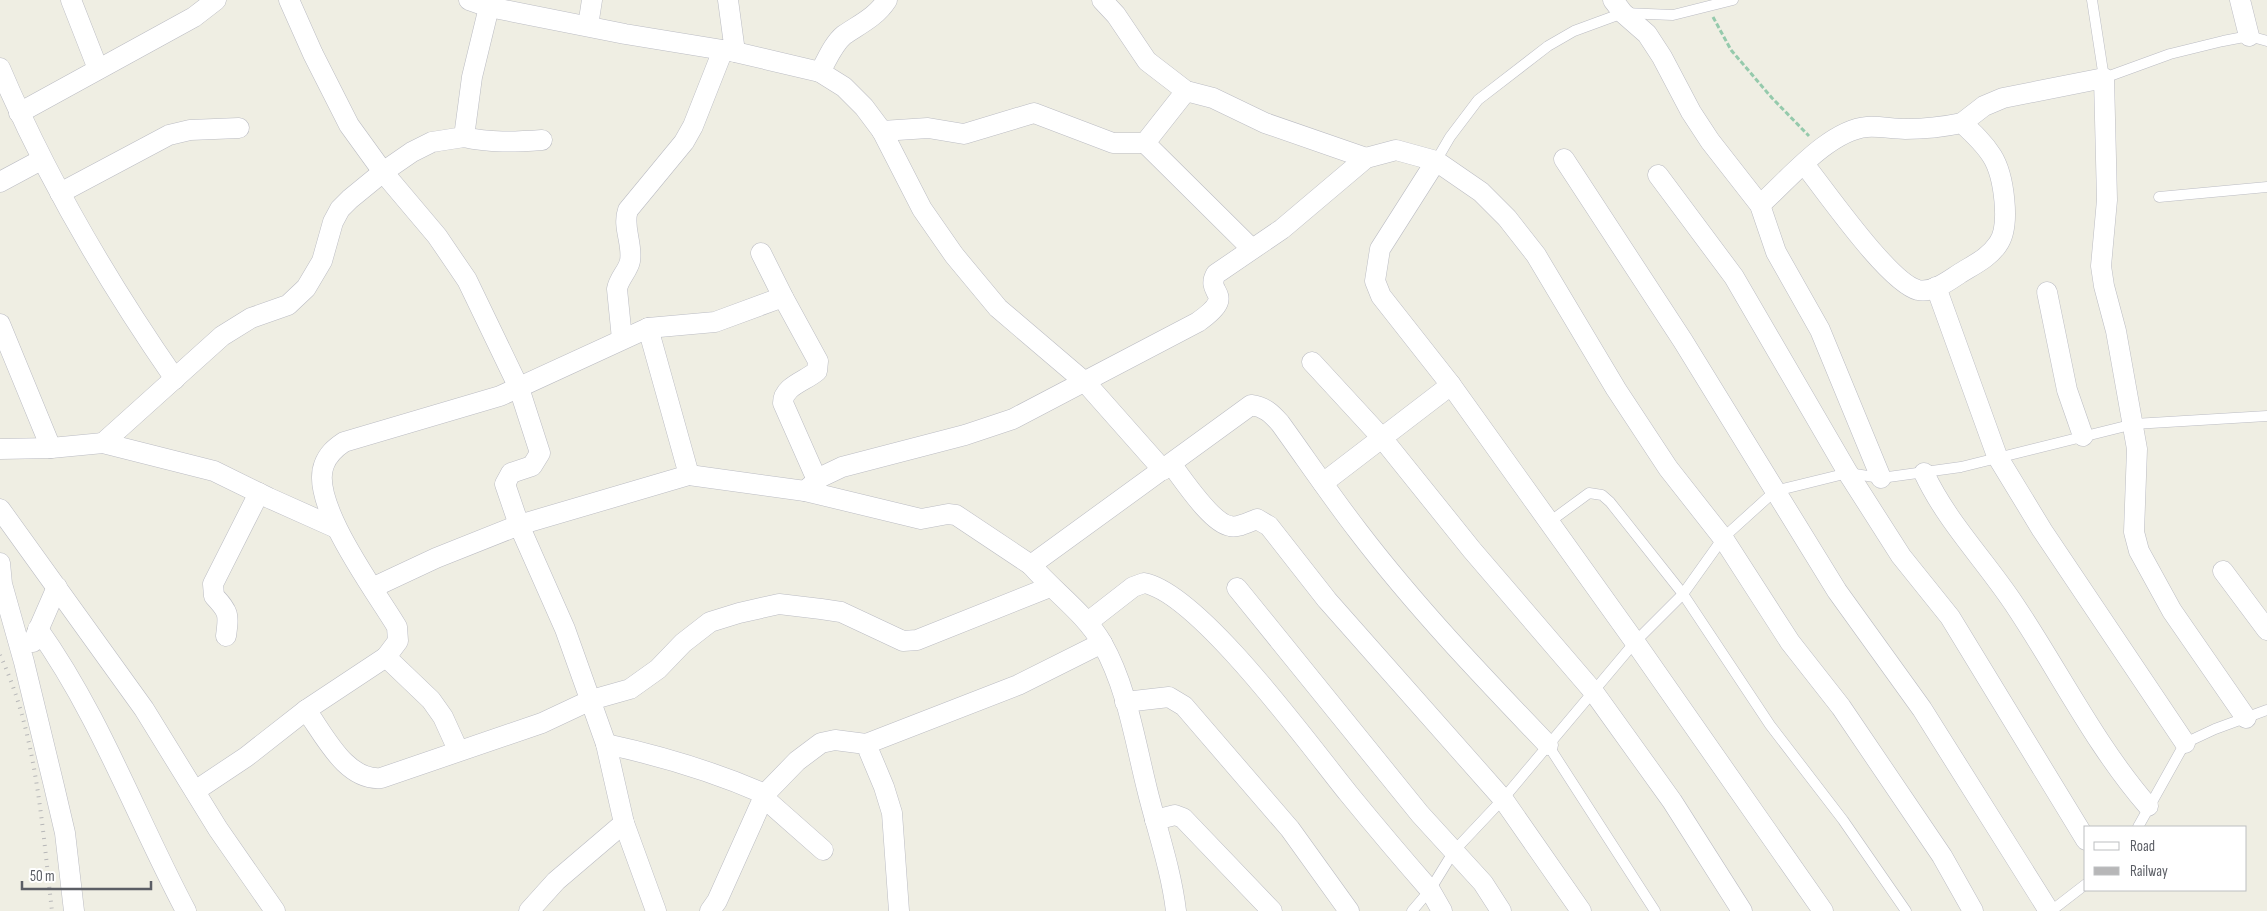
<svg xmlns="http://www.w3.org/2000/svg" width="2267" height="911" font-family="'Sofia Sans Condensed',sans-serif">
  <rect width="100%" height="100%" fill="#efeee3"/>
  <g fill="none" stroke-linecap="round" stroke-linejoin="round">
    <defs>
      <g id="lane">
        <path d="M2092,0L2104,78L2170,54L2223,41L2249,36L2267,41"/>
        <path d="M1436,161L1450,137L1478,100L1548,46L1574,31L1623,13L1673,15L1733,0"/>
        <path d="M2159,197L2267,187"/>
        <path d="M1548,523L1589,493L1602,495L1610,502L1683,594L1770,725L1843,820L1906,911"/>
        <path d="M1548,745L1655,911"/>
        <path d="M2138,827L2185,743L2215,729L2267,710"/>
        <path d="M1412,911L1430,890L1454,851L1503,799L1635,642L1683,594L1723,538L1775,491L1848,473L1881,478L1961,467L2134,424L2267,416"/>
        <path d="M2051,911L2086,884"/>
      </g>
      <g id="street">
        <path d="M71,0L98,69"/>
        <path d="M289,0L313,54L349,125L383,172L437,236L467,280L519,388L540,453L532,466L511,473L505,484L519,525L689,475L805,491L921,519L948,514L956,515L1031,565"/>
        <path d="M469,0L489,7L625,34L735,52L820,72L844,87L864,107L882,131L922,209L954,255L998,308L1086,383L1163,470"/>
        <path d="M728,0L735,52"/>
        <path d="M1102,0L1116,15L1147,61L1186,91L1213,98L1265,123L1366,158"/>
        <path d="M1613,0L1623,13L1647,34L1662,57L1691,112L1710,141L1760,205L1776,252L1820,330L1881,478"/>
        <path d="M2240,0L2249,36"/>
        <path d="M588,26L592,0"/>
        <path d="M0,68C46,177 107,281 175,379"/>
        <path d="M820,72C827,60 833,44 844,35C860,24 876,17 887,0"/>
        <path d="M19,113L194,17L216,0"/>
        <path d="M1962,123L1984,106L2003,98L2104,78L2107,200L2101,266L2104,286L2116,331L2137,449L2134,532L2139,551L2172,611L2246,718"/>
        <path d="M882,131L928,128L964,134L1034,113L1113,143H1145L1186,91"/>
        <path d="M464,137C490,143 514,142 542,140"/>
        <path d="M1145,143L1252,249"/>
        <path d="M1564,159L1683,341L1837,591L1922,709L2049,911"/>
        <path d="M1658,175L1734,277L1848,473L1901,556L1950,617L2086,840"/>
        <path d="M0,182L41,160"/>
        <path d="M60,193L169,135L190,130L239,128"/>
        <path d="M1760,205C1788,180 1829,130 1867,127C1879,126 1893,129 1905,129C1925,129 1943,127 1962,123C1973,133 1984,143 1992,156C2004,175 2011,226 1998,244C1989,258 1973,265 1959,274C1948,281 1933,293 1918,290C1889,283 1825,190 1804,164"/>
        <path d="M761,253L783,297L818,361L817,371C806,381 783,386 783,403L817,480"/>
        <path d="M1936,287L1997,456L2042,530L2185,743"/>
        <path d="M2047,292L2067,390L2083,436"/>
        <path d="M0,324L51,448"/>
        <path d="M648,328L715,322L783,297"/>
        <path d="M622,339L617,289C619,278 628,271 630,261C633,243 622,227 628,210L684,142L693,126L723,50"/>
        <path d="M1312,362L1382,438L1472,550L1593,691L1672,801L1742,911"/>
        <path d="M103,443L222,336L251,318L288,305L306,288L322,261L333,222L340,209L350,199L383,172L412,152L432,142L464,137L472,77L489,7"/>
        <path d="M0,449L51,448L103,443L214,471L269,498L334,527"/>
        <path d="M1171,464C1183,479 1211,523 1230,526C1238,528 1249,522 1257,519L1269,526L1327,600L1503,799L1581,911"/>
        <path d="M1924,473C1947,522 1984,559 2014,604C2059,671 2095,745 2148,806"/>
        <path d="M1323,483L1451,385"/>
        <path d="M805,491L821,477L842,467L965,435L1013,419L1198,322C1239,293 1204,295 1216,274L1282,229L1366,158L1396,150L1436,161"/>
        <path d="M0,509L144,709L218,829L275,911"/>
        <path d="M0,563L2,584L24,662L54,786L65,833L74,911"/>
        <path d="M2223,571L2267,630"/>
        <path d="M374,587L436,558L519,525L565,629L606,744"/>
        <path d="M1237,588L1420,814L1483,883L1501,911"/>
        <path d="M1088,622L1133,587L1144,583C1199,593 1310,746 1348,793C1375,826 1402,858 1430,890L1442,911"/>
        <path d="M38,629C100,716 136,817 186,911"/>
        <path d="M226,636C229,614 229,612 214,596L213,584L259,493"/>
        <path d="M33,642L57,587"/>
        <path d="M386,657L431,700L443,717L458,750"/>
        <path d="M1125,702L1169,697L1184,706L1290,829L1349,911"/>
        <path d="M306,710C325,736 346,781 381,778L542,723L591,700L630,689L658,669L683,643L710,622L739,613L779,604L821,609L841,612L903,641L917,640L1050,587"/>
        <path d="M866,744L1018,685L1102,643"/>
        <path d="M195,791L246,757L306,710L386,657L398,641L397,627C377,593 309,503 324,465C328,454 335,448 344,442L500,396L648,328L689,475"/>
        <path d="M763,797L823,850"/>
        <path d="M1155,820L1175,815L1183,818L1272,911"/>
        <path d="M529,911L556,881L624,823"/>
        <path d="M656,911L624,823L606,744C662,756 712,771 765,794"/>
        <path d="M710,911L717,901L765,794L797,761L821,743L835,740L866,744L884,787L892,813L899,911"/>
        <path d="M1176,911C1171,869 1157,830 1147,789C1135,741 1127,687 1102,643C1085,613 1054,592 1031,565L1251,405C1265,407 1271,413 1280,423C1306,459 1331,496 1358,531C1416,607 1482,676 1548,745"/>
        <path d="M1823,911L1635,642L1451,385L1381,296L1375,281L1380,249L1436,161L1481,192L1507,218L1536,255L1616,389L1668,468L1723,538L1790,642L1841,707L1942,856L1973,911"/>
      </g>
    </defs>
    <use href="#lane" stroke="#bbbcc3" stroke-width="11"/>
    <use href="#street" stroke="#bbbcc3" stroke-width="21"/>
    <path stroke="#95caac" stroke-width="3" stroke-dasharray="5 2.5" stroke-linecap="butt" d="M1713,17L1731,50L1772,98L1809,136"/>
    <use href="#lane" stroke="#fff" stroke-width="10"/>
    <use href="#street" stroke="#fff" stroke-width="20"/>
    <path stroke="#b7b7b8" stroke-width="4" stroke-dasharray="1 6" stroke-linecap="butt" d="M0,655C37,734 42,826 52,911"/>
  </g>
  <rect x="2084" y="826" width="162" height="65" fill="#ffffff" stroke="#bdbfc1"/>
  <rect x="2094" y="842" width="25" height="8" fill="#ffffff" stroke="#bdbfc1"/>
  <text x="2130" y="851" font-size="15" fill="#5b5e65">Road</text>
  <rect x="2094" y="867" width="25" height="8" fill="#b7b7b8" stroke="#bdbfc1"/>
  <text x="2130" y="876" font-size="15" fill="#5b5e65">Railway</text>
  <path d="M22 881v8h129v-8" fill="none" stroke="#5b5e65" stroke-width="2.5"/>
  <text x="30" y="881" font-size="15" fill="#5b5e65" stroke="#ffffff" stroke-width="4" paint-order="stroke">50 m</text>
</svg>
